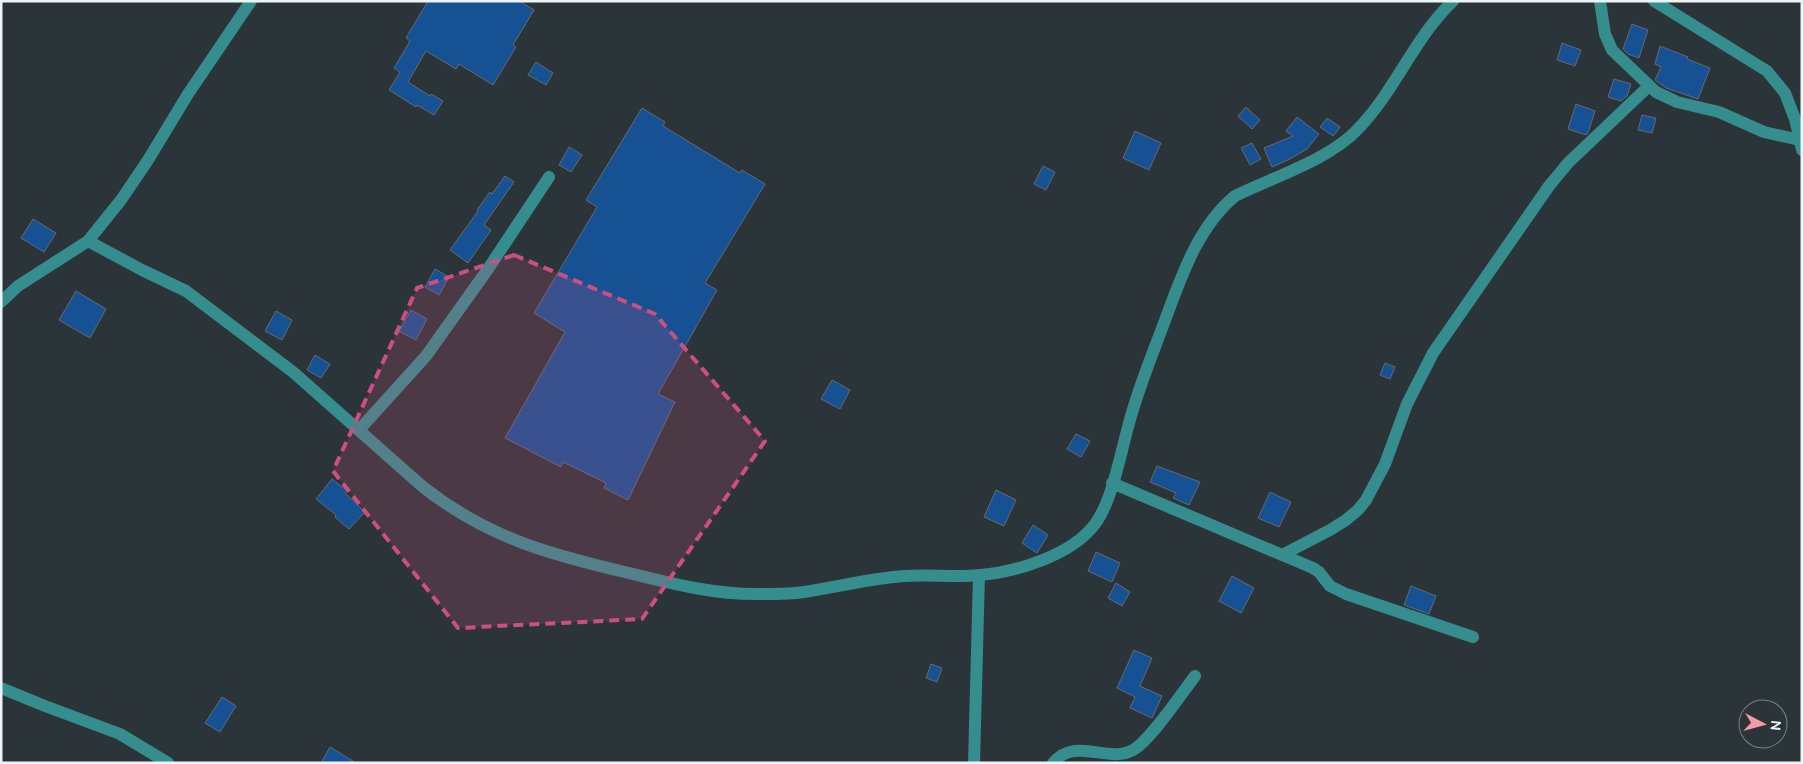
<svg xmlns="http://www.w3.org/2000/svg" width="1803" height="764" font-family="Ubuntu,sans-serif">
  <rect width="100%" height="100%" fill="#2b3438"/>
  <g fill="#165293" stroke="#646a71">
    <path d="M428,1H519L534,10L513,45L516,47L493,85L459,64L456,69L426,51L408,82L430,96L431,94L443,101L434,115L417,105L416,107L389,90L400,72L394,68L410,41L406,38Z"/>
    <path d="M1632,24L1648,30L1639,58L1628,54L1623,49Z"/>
    <path d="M1562,43L1581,50L1575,66L1557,60Z"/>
    <path d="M1660,46L1688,57L1687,59L1710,68L1698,99L1666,88L1655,80L1661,67L1655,64Z"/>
    <path d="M536,62L553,73L546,85L528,75Z"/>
    <path d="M1614,79L1631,84L1627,96L1621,101L1608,97Z"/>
    <path d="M1576,104L1595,111L1588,133L1586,135L1568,129Z"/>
    <path d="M1246,107L1260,120L1252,129L1238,116Z"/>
    <path d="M642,108L665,122L663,126L740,173L742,170L765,184L705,283L717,290L658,394L675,402L628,500L604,488L606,483L563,462L561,467L505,438L565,332L534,313L597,207L586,200Z"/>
    <path d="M1642,115L1656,118L1652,133L1638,130Z"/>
    <path d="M1297,117L1319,134L1307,149L1290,159L1272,167L1264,148L1293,136L1286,131Z"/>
    <path d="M1327,118L1340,127L1333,136L1320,127Z"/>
    <path d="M1135,131L1161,143L1149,170L1123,158Z"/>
    <path d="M1252,143L1261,159L1250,165L1241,148Z"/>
    <path d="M569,147L582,155L571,172L559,165Z"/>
    <path d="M1043,166L1055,172L1046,190L1034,184Z"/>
    <path d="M505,176L514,182L484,225L491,230L468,263L450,250L478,211L477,210L490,192L492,194Z"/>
    <path d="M33,219L56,233L44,252L21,238Z"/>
    <path d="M435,269L449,277L439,295L425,287Z"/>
    <path d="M76,291L106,309L90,338L59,320Z"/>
    <path d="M411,310L427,319L416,340L399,331Z"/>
    <path d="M276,311L292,320L282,340L265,331Z"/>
    <path d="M315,355L330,364L321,378L307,370Z"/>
    <path d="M1385,363L1395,367L1390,379L1380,375Z"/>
    <path d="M832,380L850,390L840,409L821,399Z"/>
    <path d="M1076,434L1090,441L1081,457L1067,449Z"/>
    <path d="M1157,466L1200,482L1189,505L1173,498L1176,493L1150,482Z"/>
    <path d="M332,479L347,491L345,493L365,512L349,529L335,517L336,515L316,499Z"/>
    <path d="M996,490L1016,500L1004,526L984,517Z"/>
    <path d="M1270,492L1291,502L1279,527L1258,518Z"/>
    <path d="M1033,525L1048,535L1037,553L1022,543Z"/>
    <path d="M1096,552L1120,563L1112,582L1088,571Z"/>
    <path d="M1232,576L1254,588L1241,613L1219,601Z"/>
    <path d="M1116,583L1130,592L1122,606L1108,598Z"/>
    <path d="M1411,586L1436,596L1429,614L1404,605Z"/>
    <path d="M1134,650L1152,658L1140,686L1162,696L1152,718L1130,708L1135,697L1117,688Z"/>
    <path d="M931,664L942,668L937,682L926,678Z"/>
    <path d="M222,697L236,706L220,732L205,723Z"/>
    <path d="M330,747L356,763H321Z"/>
  </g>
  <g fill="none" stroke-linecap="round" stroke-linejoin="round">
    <g stroke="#358d8d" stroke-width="12">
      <path d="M1600,1L1605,34L1612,50L1656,92L1677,102L1719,112L1764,132L1800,140"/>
      <path d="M1654,1L1767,71L1785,93L1795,119L1802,150"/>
      <path d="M88,241L142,270L186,291L293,372L423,487C488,538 551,555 629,573C673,584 716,595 762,594C776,594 791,594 804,592C838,587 871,578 905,576C930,574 955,578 980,575C1017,572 1072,555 1095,524C1112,501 1120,456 1128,427C1136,395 1149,363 1161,331C1179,284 1195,229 1235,196C1273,177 1329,160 1358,129C1395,91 1414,38 1453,1"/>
      <path d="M1,302L18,286L88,241L121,200L148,160L188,94L251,1"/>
      <path d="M359,430L426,356L488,269L549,177"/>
      <path d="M1112,483L1313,568L1319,572L1330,586L1346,594L1473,637"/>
      <path d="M1282,555L1330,530L1346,520L1358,510L1366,500L1385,464L1407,404L1433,353L1549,186L1568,163L1649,86"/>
      <path d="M1,688L45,706L120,734L168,763"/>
      <path d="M974,763L979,576"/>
      <path d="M1053,763C1075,736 1108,764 1133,750C1150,741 1182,693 1195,676"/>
    </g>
  </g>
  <path fill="#cd4f82" fill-opacity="0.2" stroke="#cd4f82" stroke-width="4" stroke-dasharray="10 6" stroke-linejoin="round" d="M514,255L655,314L765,441L642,619L458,628L333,471L417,288Z"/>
  <rect width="1803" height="764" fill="none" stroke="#eef4f6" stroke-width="5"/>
  <g transform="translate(1763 724) rotate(96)"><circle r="24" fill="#2b3438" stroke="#798184"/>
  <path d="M0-4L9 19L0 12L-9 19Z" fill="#f49aa6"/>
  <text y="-8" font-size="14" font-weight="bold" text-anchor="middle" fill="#eef4f6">N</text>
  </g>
</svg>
